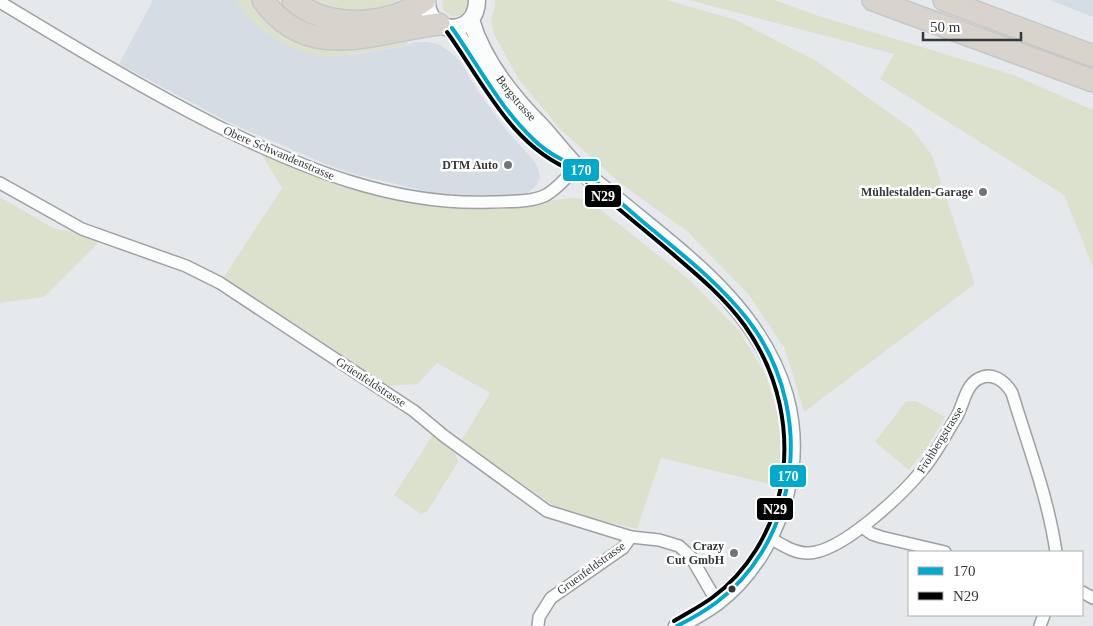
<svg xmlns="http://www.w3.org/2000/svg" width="1093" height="626" font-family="'Times New Roman',serif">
  <rect width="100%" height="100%" fill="#e6e9ec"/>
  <g fill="#d6dce4">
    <path d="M153,0H236L252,21L349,55L405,46L414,42H427L438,44L449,51L459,60L480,94L503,126L534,161L538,168L540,177L536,186L527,193L513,196L471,197L433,193L354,174L328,165L230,123L119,64Z"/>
    <path d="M1050,0H1093V17Z"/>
  </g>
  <g fill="#dce1ce">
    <path d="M236,0H256L318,46L345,50L364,48L414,37L405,46L331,57C303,55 274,41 253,22C246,16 241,7 236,0Z"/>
    <path d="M312,0H399C371,14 339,16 312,0Z"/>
    <path d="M442,0H467V7L461,15L452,17L443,10Z"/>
    <path d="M495,0H667L736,20L815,60L911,128L932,155L975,284L804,412L785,349L749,295L687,231L620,183L560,129L519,80L494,34L491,19L495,6Z"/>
    <path d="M689,0H775L816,15L1014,75L1093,110V267L1064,195L880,79L894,54Z"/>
    <path d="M260,152L406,201L430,205L496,209L569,198L587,199L691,281L739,331L766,375L781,425L782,458L777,486L661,458L637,529L560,510L461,442L490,393L437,363L418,384L383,386L222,280L282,188Z"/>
    <path d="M0,197L55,229L78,232L100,241L44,297L0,303Z"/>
    <path d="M906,401H916L945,417L927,447L909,470L875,442Z"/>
    <path d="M433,435L454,448L458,462L427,512L421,514L394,495Z"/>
  </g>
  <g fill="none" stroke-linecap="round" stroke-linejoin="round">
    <defs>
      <g id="street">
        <path d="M0,2C71,45 142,88 217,126C302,168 393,206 491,202C509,201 530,203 546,195C558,188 568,176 577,166"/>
        <path d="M0,183L82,229L186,266L220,283L414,411L444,436L547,511L631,537L659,540L679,546L691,557L717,602"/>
        <path d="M862,527L872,534L881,537L945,552"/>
        <path d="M770,538C782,545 794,553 808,553C841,553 903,494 923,469C936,454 945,435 956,418C963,407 965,386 978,379C992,371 1005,381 1012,393C1028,446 1048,497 1056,552"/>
        <path d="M1082,592L1093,598"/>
        <path d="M538,626L539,617L551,598L623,548L631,537"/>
        <path d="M1040,626L1044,615"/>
      </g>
      <g id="secondary">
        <path d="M427,0C426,36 477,38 477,0"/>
        <path id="s1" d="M471,20C483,61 511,96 541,126C553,139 564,154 577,167C587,177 599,185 610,194C679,252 759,305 785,396C794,429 794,463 785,496C774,537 751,576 717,602C705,611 690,619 677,626"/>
        <path d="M452,28C488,75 514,138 570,163"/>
      </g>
      <g id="highway">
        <path d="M263,0C309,65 376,31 439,24"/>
        <path d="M293,0C328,31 389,26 425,0"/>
        <path d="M873,0L1093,81"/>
        <path d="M944,0L1093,56"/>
      </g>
    </defs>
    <use href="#street" stroke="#9ea0a3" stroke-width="14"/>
    <use href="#secondary" stroke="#9ea0a3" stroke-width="19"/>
    <use href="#highway" stroke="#c6c7c9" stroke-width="24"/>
    <use href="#street" stroke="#fbfcfc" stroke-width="11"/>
    <use href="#secondary" stroke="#fbfcfc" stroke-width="16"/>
    <use href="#highway" stroke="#d8d4cd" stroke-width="21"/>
    <defs>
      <path id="bus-1" d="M452,28C478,65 500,108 533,139C541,147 551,154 561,159C567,162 574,164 579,168C603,186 625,207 648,226C683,255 720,284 748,320C785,368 799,432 786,491C777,534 753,575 717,602C705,611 691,619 677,626"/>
      <path id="bus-2" d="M447,32C483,82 512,148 574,171C603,196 632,220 661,244C690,269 722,294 745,326C779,374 792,433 780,491C771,532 747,572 713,597C701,606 687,613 674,621"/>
    </defs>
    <use href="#bus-1" stroke="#fff" stroke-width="8"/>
    <use href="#bus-2" stroke="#fff" stroke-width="8"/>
    <use href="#bus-1" stroke="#00a9ce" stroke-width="4"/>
    <use href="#bus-2" stroke="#000" stroke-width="4"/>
  </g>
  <g fill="#737578" stroke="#fff" stroke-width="2">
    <circle cx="508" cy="165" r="5"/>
    <circle cx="983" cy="192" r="5"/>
    <circle cx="734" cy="553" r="5"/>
  </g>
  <circle fill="#353739" stroke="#fff" stroke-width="2" cx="732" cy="589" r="4.5"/>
  <g text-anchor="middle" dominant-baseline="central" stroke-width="5" stroke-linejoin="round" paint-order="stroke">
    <g font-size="12" fill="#353739" stroke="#fff">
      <text stroke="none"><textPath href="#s1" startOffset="91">Bergstrasse</textPath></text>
      <text transform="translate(279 153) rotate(23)">Obere Schwandenstrasse</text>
      <text transform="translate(371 382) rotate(33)">Grüenfeldstrasse</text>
      <text transform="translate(940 440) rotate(-58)">Frohbergstrasse</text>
      <text transform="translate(591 568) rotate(-36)">Gruenfeldstrasse</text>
    </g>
    <g font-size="12" font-weight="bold" fill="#353739" stroke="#fff" text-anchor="end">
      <text x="498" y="165">DTM Auto</text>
      <text x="973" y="192">Mühlestalden-Garage</text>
      <text x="724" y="546">Crazy<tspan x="724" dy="14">Cut GmbH</tspan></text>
    </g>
  </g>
  <g stroke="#fff" stroke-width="2">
    <rect x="562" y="158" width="38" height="24" rx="5" fill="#00a9ce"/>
    <rect x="584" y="184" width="38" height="24" rx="5" fill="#000"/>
    <rect x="769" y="464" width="38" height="24" rx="5" fill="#00a9ce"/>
    <rect x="756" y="497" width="38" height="24" rx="5" fill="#000"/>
  </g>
  <g font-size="14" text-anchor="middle" font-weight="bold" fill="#fff">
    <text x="581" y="175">170</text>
    <text x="603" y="201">N29</text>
    <text x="788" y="481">170</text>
    <text x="775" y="514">N29</text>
  </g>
  <rect x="908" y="551" width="175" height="65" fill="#ffffff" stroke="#aeafb0"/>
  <rect x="918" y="567" width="25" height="8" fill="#00a9ce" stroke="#aeafb0"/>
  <text x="953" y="576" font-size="15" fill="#353739">170</text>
  <rect x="918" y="592" width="25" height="8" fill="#000000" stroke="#aeafb0"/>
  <text x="953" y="601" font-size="15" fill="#353739">N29</text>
  <path d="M923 32v8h98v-8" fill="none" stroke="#353739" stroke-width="2.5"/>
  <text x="930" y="32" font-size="15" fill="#353739" stroke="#ffffff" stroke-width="4" paint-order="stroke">50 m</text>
</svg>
